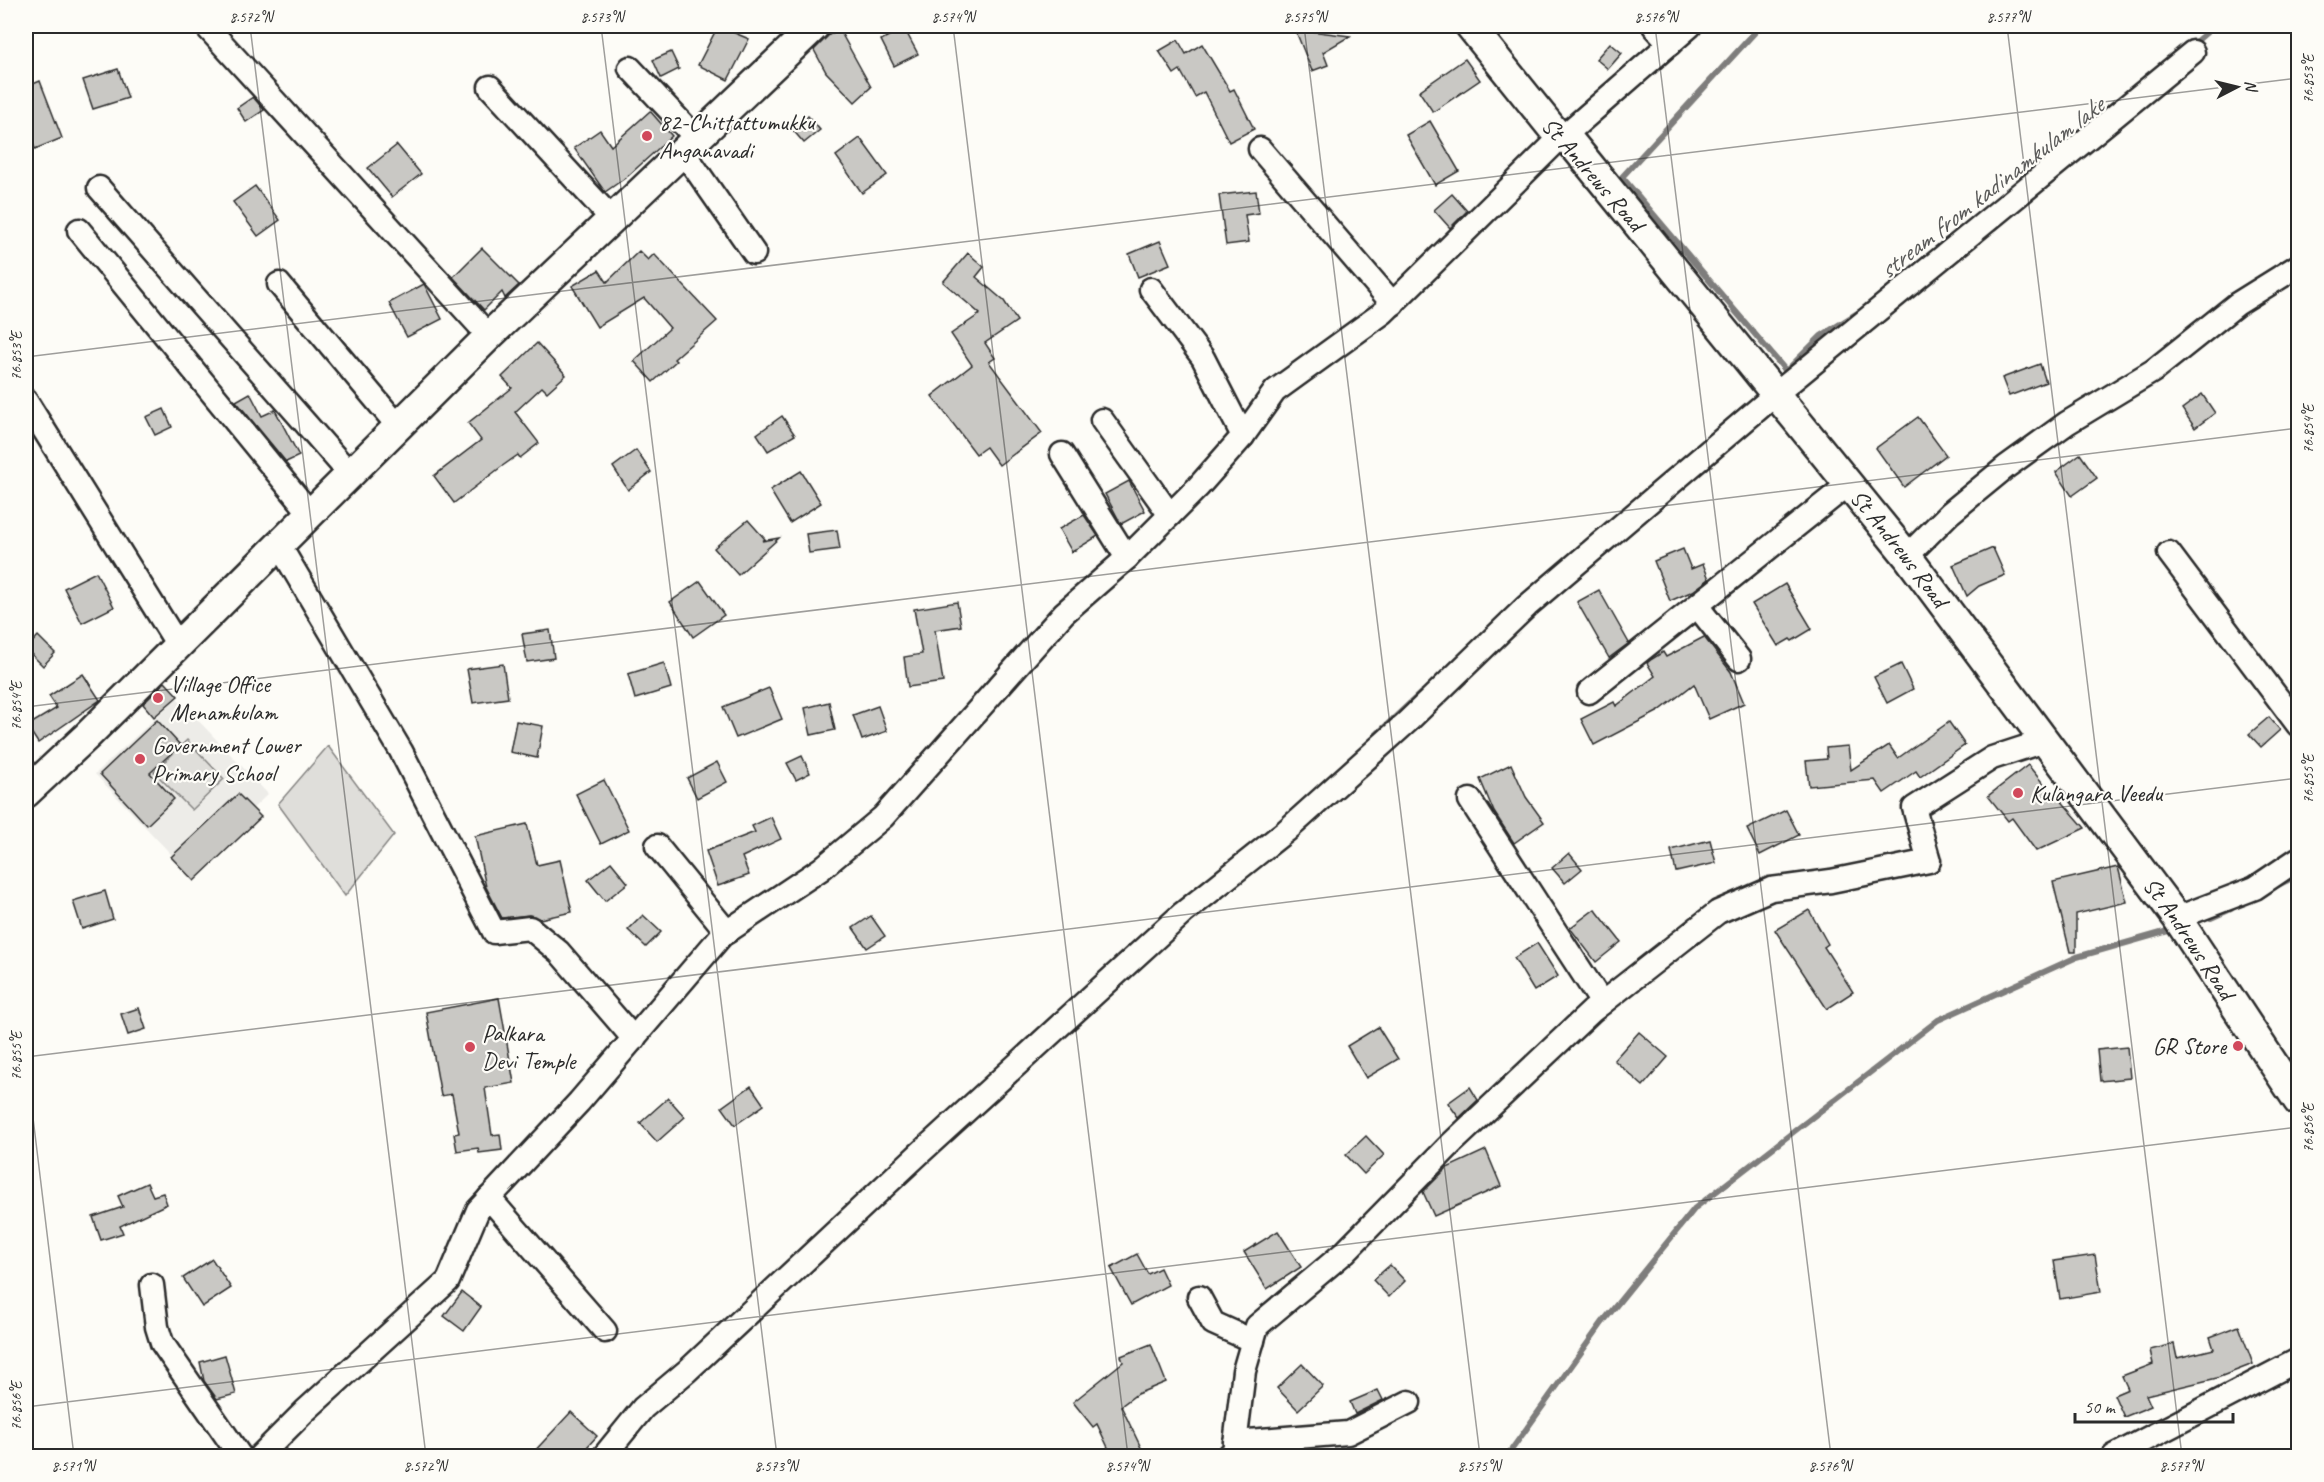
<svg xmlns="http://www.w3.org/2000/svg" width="2324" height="1482" font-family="Caveat,sans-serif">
  <rect width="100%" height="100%" fill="#fdfcf7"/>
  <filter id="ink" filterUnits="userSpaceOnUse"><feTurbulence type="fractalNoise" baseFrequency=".0167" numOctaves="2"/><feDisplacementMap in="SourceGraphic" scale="12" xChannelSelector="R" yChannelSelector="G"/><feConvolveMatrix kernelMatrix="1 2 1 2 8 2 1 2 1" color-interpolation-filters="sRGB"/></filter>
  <g filter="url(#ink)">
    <path fill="#edece8" d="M177,698L268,794L187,871L95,774Z"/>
    <g fill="#dfdeda" stroke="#858482" stroke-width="1.5">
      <path d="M187,740L224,779L192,810L154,772Z"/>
      <path d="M328,746L394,835L345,896L278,804Z"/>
    </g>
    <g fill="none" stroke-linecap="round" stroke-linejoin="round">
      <g stroke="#7e7d7b" stroke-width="6">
        <path d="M1764,26L1757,30L1622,177L1786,371L1821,336L1859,312"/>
        <path d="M2192,45L2214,26"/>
        <path d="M1376,735L1421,693"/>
        <path d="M2278,885L2298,875"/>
        <path d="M2211,918L2231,909"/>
        <path d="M1507,1456L1602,1323L1695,1208L1938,1020L2077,957L2175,929"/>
      </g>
    </g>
    <g fill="#c9c8c4" stroke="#2b2b2b" stroke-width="1.5">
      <path d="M718,26L749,39L728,80L698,65Z"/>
      <path d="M904,28L918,54L894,66L881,40Z"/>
      <path d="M839,29L871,87L855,102L826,72L814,50L829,35Z"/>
      <path d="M1295,29L1350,36L1323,52L1328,65L1312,71Z"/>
      <path d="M1178,40L1186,54L1202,44L1230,91L1234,89L1254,129L1229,142L1204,92L1195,97L1180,70L1174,74L1159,51Z"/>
      <path d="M1610,43L1622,53L1608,69L1596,59Z"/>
      <path d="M671,52L679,69L661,78L653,60Z"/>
      <path d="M1465,59L1480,80L1433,112L1419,91Z"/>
      <path d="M118,69L128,98L93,109L83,80Z"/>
      <path d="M40,81L62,138L35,149L26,124V87Z"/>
      <path d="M253,97L264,110L246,122L237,108Z"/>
      <path d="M650,111L672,136L628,176L605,192L574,148L600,130L611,146Z"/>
      <path d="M808,116L820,130L804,143L792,129Z"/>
      <path d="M1430,121L1459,171L1435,185L1406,135Z"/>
      <path d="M860,138L887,175L862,193L836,156Z"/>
      <path d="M397,145L421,174L392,197L368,168Z"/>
      <path d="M255,186L280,220L258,236L233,202Z"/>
      <path d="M1256,191L1259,213L1245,215L1249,242L1226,245L1219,195Z"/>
      <path d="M1452,194L1467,211L1450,228L1434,210Z"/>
      <path d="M1160,241L1170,264L1138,277L1129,254Z"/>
      <path d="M482,248L519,285L505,298L502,292L484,310L453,277Z"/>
      <path d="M639,251L648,260L654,254L717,321L674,359L676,361L653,382L634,361L670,328L644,298L597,327L572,286L599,270L607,282Z"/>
      <path d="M968,253L984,267L976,277L1004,301L1017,321L985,343L995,358L989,362L1042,433L999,465L986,447L976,454L932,396L972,365L951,334L980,314L943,282Z"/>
      <path d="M424,284L442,319L407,337L389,303Z"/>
      <path d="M537,343L566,375L547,392L542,387L515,412L539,443L520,458L518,455L501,467L454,503L434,476L481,440L468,423L512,388L502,377Z"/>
      <path d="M2040,364L2046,382L2009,396L2002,378Z"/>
      <path d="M250,393L262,416L275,410L299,456L286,462L236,401Z"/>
      <path d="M2202,394L2215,413L2195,428L2182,409Z"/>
      <path d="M164,409L172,427L155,435L146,417Z"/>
      <path d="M782,416L795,435L768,451L757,434Z"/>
      <path d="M1918,417L1946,455L1904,487L1876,448Z"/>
      <path d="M636,450L651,472L628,490L613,467Z"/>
      <path d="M2080,454L2097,478L2072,496L2056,472Z"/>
      <path d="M801,471L821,503L790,523L770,490Z"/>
      <path d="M1129,481L1145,511L1121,524L1105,494Z"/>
      <path d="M1084,515L1098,536L1072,552L1059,529Z"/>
      <path d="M748,520L765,539L762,541L779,538L738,575L714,548Z"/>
      <path d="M837,530L840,549L809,553L806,534Z"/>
      <path d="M1993,548L2005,575L1979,586L1967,596L1953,565Z"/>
      <path d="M1683,549L1691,569L1703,564L1709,579L1693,591L1670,601L1654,561Z"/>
      <path d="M96,572L114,607L82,623L64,588Z"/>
      <path d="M700,581L724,615L693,637L670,602Z"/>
      <path d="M1785,584L1812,629L1792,641L1790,639L1778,646L1752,604Z"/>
      <path d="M1599,590L1629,643L1609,658L1577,602Z"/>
      <path d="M957,602L961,626L935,630L943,682L908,687L904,657L922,654L914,609Z"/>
      <path d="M550,630L554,658L527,662L522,634Z"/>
      <path d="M38,636L55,653L43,666L26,649Z"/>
      <path d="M1704,637L1731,672L1744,703L1709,719L1694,684L1659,711L1594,745L1581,719L1614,702L1616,706L1655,676L1647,663L1652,659L1663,652L1666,657Z"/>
      <path d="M664,663L671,688L635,699L628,674Z"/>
      <path d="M503,664L508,698L473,703L467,669Z"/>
      <path d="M1901,664L1913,689L1887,703L1874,677Z"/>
      <path d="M83,674L100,700L38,743L27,726L57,708L49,696Z"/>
      <path d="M165,682L178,696L154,717L143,704Z"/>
      <path d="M769,688L782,719L736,738L723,707Z"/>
      <path d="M829,702L835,730L811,735L805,708Z"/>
      <path d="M878,706L887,731L862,740L853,715Z"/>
      <path d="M2269,717L2280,730L2261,747L2249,734Z"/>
      <path d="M157,720L180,745L150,773L174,799L147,825L100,774Z"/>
      <path d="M516,721L543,726L537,758L510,752Z"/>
      <path d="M1949,722L1965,745L1920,777L1916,771L1884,793L1875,780L1809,786L1806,761L1827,759L1826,748L1848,746L1851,770L1889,745L1898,758Z"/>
      <path d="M802,756L810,773L796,780L787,763Z"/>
      <path d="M717,762L727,782L697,798L687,778Z"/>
      <path d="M1511,764L1526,797L1544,822L1514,843L1494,812L1480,779Z"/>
      <path d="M2028,765L2050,792L2052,790L2085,828L2036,851L2012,818L2008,821L1988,796Z"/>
      <path d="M604,780L629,830L601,844L576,794Z"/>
      <path d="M238,794L261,817L194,881L171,857Z"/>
      <path d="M1786,810L1799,835L1760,855L1747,829Z"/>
      <path d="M771,817L781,839L742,857L749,875L718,886L706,851L755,832L752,826Z"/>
      <path d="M527,824L537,865L560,860L572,912L540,919L529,915L502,918L486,887L475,836Z"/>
      <path d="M1710,840L1716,863L1676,872L1671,850Z"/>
      <path d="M1569,853L1582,869L1565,883L1552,868Z"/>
      <path d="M611,862L628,883L605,901L588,880Z"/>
      <path d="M2118,867L2127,902L2076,914V952H2070L2053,882Z"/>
      <path d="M105,891L113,919L82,929L73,901Z"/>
      <path d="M1595,909L1621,942L1596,962L1570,928Z"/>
      <path d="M1809,910L1828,944L1824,947L1853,992L1827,1009L1775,930Z"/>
      <path d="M643,915L661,932L646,947L628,930Z"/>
      <path d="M871,916L885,936L867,948L853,928Z"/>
      <path d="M1537,943L1558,976L1534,991L1514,958Z"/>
      <path d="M499,998L514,1083L485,1088L492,1135L500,1134L502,1150L479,1153L478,1148L457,1151L454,1134L459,1133L452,1094L441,1096L426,1012Z"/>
      <path d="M139,1008L146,1029L128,1035L121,1014Z"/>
      <path d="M1378,1027L1398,1059L1366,1078L1347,1046Z"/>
      <path d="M1639,1032L1668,1057L1643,1086L1614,1060Z"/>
      <path d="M2127,1047L2130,1078L2100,1081L2097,1050Z"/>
      <path d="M751,1086L764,1105L735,1125L722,1107Z"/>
      <path d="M1470,1087L1478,1100L1459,1118L1448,1103Z"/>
      <path d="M668,1098L685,1117L657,1142L640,1123Z"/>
      <path d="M1366,1136L1384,1155L1364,1174L1346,1155Z"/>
      <path d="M1486,1150L1501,1186L1434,1216L1423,1192L1447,1168Z"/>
      <path d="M147,1183L153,1196L163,1193L167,1204L120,1226L123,1233L101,1240L93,1217L123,1207L118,1196Z"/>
      <path d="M1278,1231L1301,1267L1267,1289L1244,1252Z"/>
      <path d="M1137,1254L1148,1274L1160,1268L1168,1285L1131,1305L1111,1268Z"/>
      <path d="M2095,1255L2101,1292L2060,1299L2054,1261Z"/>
      <path d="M212,1259L231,1288L202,1307L183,1278Z"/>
      <path d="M1390,1265L1405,1281L1389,1297L1373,1280Z"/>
      <path d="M462,1292L481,1307L464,1331L444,1316Z"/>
      <path d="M2239,1326L2253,1364L2217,1378L2146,1395L2151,1406L2124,1417L2114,1395L2128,1389L2122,1376L2153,1364L2150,1350L2174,1344L2177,1358L2214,1349L2210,1337Z"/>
      <path d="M1151,1344L1166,1382L1137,1394L1121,1406L1145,1456H1112L1097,1424L1093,1427L1073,1402L1123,1362L1121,1356Z"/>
      <path d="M225,1355L236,1394L217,1399L204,1381L200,1362Z"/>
      <path d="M1302,1364L1323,1386L1298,1410L1277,1388Z"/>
      <path d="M1378,1390L1383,1400L1355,1414L1350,1402Z"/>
      <path d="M571,1412L597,1436L579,1456H530Z"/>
    </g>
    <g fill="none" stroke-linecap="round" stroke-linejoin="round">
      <defs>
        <g id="minor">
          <path d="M206,26L489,336"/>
          <path d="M1654,26L1670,44"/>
          <path d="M630,68L697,139"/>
          <path d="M490,87L612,219"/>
          <path d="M1565,135L1690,26"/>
          <path d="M1260,149L1393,304"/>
          <path d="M683,151L754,253"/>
          <path d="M99,188L350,474"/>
          <path d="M79,230L310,513"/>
          <path d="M279,284L398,426"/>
          <path d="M1151,289L1203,358L1243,436"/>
          <path d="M26,401L178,645"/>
          <path d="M1102,420L1170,515"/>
          <path d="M1062,454L1127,558"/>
          <path d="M278,543L401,751L494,932L530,928L559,952L634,1039"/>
          <path d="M2169,553L2298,725"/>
          <path d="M1907,556L1950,513L2006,467L2067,423L2153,371L2237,304L2298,266"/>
          <path d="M1697,606L1739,659"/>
          <path d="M1589,692L1850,483"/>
          <path d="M1470,800L1602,1003"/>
          <path d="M657,846L727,932"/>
          <path d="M2177,918L2255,888L2298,859"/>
          <path d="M489,1198L605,1331"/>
          <path d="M152,1285L157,1327L162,1343L240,1456"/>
          <path d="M1199,1297L1213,1323L1253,1341"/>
          <path d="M1235,1442L1348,1433L1409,1402"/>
          <path d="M260,1456L305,1411L448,1281L478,1210L579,1102L722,935L821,869L883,817L1064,613L1127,558L1198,487L1243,436L1275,391L1384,312L1560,138"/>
          <path d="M604,1456L643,1408L687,1371L920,1153L1183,913L1286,831L1407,722L1527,606L1777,393L2193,52"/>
          <path d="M1228,1456L1234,1452L1244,1371L1257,1326L1345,1252L1451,1144L1592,1011L1718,912L1771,889L1831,881L1929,861L1914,808L1992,758L2044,741"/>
          <path d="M2114,1456L2298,1360"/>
        </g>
        <g id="major">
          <path id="s1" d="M1470,26L1560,138L1565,135L1907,556L2177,918L2298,1101"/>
          <path d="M26,793L87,736L489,336L815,26"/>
        </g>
      </defs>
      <use href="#minor" stroke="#2b2b2b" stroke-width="27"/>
      <use href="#major" stroke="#2b2b2b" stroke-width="33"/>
      <use href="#minor" stroke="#fdfcf7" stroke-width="22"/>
      <use href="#major" stroke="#fdfcf7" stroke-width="28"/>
    </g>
  </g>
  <path fill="none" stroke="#2b2b2b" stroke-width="1.5" stroke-opacity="0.45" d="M250,26L426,1456M601,26L777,1456M953,26L1128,1456M1304,26L1480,1456M1655,26L1831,1456M2007,26L2182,1456M26,357L2298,78M26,707L2298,428M26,1057L2298,778M26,1060L74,1456M26,1407L2298,1127"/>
  <g fill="#d1495b" stroke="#fdfcf7" stroke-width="2">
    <circle cx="647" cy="136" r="6"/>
    <circle cx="158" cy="698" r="6"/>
    <circle cx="140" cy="759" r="6"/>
    <circle cx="2018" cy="793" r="6"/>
    <circle cx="2238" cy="1046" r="6"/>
    <circle cx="470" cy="1047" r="6"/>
  </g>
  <g text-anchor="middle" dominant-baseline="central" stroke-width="4.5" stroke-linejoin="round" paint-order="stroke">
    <g font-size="24" fill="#2b2b2b" stroke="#fdfcf7" text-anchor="start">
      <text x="659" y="122">82-Chittattumukku<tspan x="659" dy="28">Anganavadi</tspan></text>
      <text x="170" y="684">Village Office<tspan x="170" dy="28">Menamkulam</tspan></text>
      <text x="152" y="745">Government Lower<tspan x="152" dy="28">Primary School</tspan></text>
      <text x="2030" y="793">Kulangara Veedu</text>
      <text x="482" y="1033">Palkara<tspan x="482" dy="28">Devi Temple</tspan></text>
      <text x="2226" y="1046" text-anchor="end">GR Store</text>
    </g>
    <g font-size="24" fill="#2b2b2b" stroke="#fdfcf7">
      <text transform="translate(1593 174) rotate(49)">St Andrews Road</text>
      <text stroke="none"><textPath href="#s1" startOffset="681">St Andrews Road</textPath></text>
      <text stroke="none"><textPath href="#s1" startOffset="1167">St Andrews Road</textPath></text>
    </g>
    <g font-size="26" font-style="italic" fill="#5b5b5a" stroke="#fdfcf7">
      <text transform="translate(1991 188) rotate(-38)">stream from kadinamkulam lake</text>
    </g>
  </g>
  <rect width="2324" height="1482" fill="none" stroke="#fdfcf7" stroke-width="66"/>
  <g transform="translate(2237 87) rotate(83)" stroke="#fdfcf7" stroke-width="4.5" paint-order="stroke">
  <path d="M0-4.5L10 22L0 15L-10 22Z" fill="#2b2b2b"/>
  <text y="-9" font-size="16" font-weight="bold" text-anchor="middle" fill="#2b2b2b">N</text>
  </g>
  <path d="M2075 1413v9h158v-9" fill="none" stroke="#2b2b2b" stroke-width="3"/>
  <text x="2084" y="1413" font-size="18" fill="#2b2b2b" stroke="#fdfcf7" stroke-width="4.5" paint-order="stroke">50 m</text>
  <rect x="33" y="33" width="2258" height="1416" fill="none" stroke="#2b2b2b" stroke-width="2"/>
  <g font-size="15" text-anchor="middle" fill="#2b2b2b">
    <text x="251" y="22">8.572°N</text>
    <text x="602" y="22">8.573°N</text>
    <text x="953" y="22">8.574°N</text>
    <text x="1305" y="22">8.575°N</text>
    <text x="1656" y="22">8.576°N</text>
    <text x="2008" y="22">8.577°N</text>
    <text transform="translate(2308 79) rotate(-90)" y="5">76.853°E</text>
    <text transform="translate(16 356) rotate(-90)" y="5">76.853°E</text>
    <text transform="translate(2308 429) rotate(-90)" y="5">76.854°E</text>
    <text transform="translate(16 706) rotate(-90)" y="5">76.854°E</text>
    <text transform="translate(2308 779) rotate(-90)" y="5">76.855°E</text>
    <text transform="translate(16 1056) rotate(-90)" y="5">76.855°E</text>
    <text transform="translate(2308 1128) rotate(-90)" y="5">76.856°E</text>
    <text transform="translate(16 1406) rotate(-90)" y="5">76.856°E</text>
    <text x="73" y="1471">8.571°N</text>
    <text x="425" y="1471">8.572°N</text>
    <text x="776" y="1471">8.573°N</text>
    <text x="1127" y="1471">8.574°N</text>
    <text x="1479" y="1471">8.575°N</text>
    <text x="1830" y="1471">8.576°N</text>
    <text x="2181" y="1471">8.577°N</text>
  </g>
</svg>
